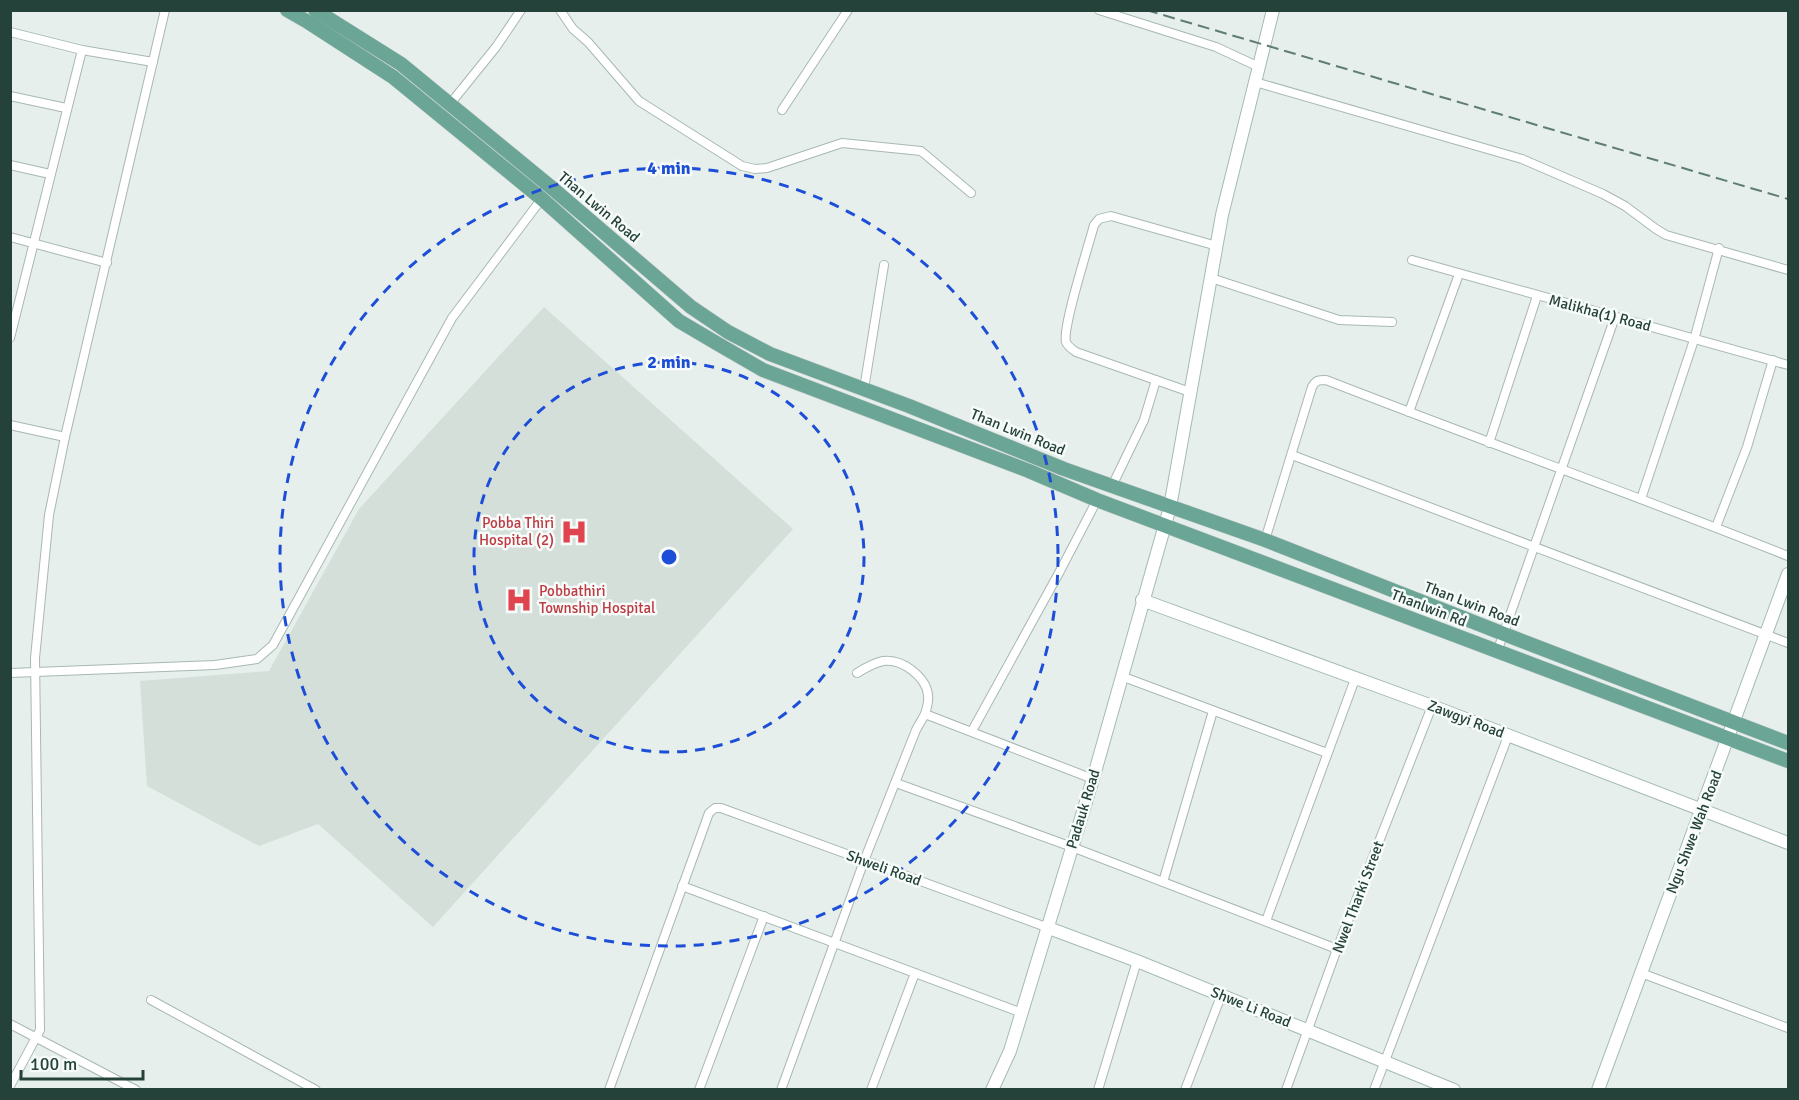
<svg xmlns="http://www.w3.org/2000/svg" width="1799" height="1100" font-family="Signika,sans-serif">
  <rect width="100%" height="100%" fill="#e6efeb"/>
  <path fill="#d4dfda" d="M544,307L793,529L433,927L318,824L259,846L147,786L140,681L269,671L359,509Z"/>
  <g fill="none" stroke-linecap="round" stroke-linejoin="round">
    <defs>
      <g id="street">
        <path d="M560,10L573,29L588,42L639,101L742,166L755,169L767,168L842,143L921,151L971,193"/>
        <path d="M1099,10L1216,47L1259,67"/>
        <path d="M10,32L82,50L153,62"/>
        <path d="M1255,82L1522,159L1603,194L1625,206L1656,229L1666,235L1788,270"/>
        <path d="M10,96L66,108"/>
        <path d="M450,104L496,47L521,10"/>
        <path d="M782,110L848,10"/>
        <path d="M10,165L50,174"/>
        <path d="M10,237L107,263"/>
        <path d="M1412,260L1788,365"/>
        <path d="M1211,278L1339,320L1392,322"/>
        <path d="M10,338L82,50"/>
        <path d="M864,389L884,265"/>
        <path d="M1190,392L1076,352C1071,348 1068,347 1066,342C1062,327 1089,245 1094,225L1099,219L1111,216L1217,246"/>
        <path d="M1409,412L1459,274"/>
        <path d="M10,425L65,437"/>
        <path d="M1489,443L1537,296"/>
        <path d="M1292,455L1788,643"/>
        <path d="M1112,486L1144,420L1156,380"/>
        <path d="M1641,499L1694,340L1719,248"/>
        <path d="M1716,527L1747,447L1773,360"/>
        <path d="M1265,540L1312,387C1316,380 1318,380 1326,380C1480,440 1635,495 1788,556"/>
        <path d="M1497,652L1615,317"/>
        <path d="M10,673L215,665L257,659L273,645L452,318L543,197"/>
        <path d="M857,673C865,668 874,663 883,661C902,658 926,677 928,695C929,702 927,708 925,714"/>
        <path d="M1121,676L1327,753"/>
        <path d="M972,731L1060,571L1097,500"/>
        <path d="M896,783L1072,847L1337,949"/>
        <path d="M1163,882L1213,711"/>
        <path d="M682,886L1022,1013"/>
        <path d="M1266,921L1355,679"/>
        <path d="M1641,973L1788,1028"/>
        <path d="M151,1000L316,1090"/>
        <path d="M10,1024L136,1090"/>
        <path d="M10,1086L40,1030L35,658L49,515L65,437L165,10"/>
        <path d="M609,1090L709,813L715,808H721L1046,927"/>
        <path d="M699,1090L764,916"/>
        <path d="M781,1090L864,861L916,730L925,714L1093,779"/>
        <path d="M871,1090L915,973"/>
        <path d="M1098,1090L1137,961"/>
        <path d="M1185,1090L1221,996"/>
        <path d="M1286,1090L1337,949L1432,706"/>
        <path d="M1374,1090L1508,736"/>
      </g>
      <g id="secondary">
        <path d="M1142,600L1432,706L1788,843"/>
        <path d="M1046,927L1137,961L1454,1090"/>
        <path d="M992,1090L1010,1051L1093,779L1170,507L1222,215L1273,10"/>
        <path d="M1598,1090L1788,574"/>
      </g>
      <g id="primary">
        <path d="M287,10L308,22L393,77L542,199L679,321L718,344L763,370L1029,471L1097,500L1788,761"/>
        <path d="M315,10L401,64L552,188L691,307L728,332L770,354L909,406L1064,469L1265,540L1504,634L1788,743"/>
      </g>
    </defs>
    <use href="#street" stroke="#a8b8b2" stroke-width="10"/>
    <use href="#secondary" stroke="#a4bbb3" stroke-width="14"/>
    <use href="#primary" stroke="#c2cac8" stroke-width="15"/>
    <use href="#street" stroke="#fff" stroke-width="8"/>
    <use href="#secondary" stroke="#fff" stroke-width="12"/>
    <use href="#primary" stroke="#6aa596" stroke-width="14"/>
    <path stroke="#5f7d75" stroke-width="2" stroke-dasharray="12 6" stroke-linecap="butt" d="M1146,10L1788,199"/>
  </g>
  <g fill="none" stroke="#1d4ed8" stroke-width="3" stroke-dasharray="10 8">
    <circle cx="669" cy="557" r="195"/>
    <circle cx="669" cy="557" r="389"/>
  </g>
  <defs>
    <symbol id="hospital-bare" viewBox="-9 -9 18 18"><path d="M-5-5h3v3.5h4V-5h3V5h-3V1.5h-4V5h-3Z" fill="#e0444e" stroke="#f7fbf9" stroke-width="2.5" paint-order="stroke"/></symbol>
  </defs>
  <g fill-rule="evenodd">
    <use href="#hospital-bare" x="555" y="513" width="38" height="38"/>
    <use href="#hospital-bare" x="500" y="581" width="38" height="38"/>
  </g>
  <g text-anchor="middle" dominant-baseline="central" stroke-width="5" stroke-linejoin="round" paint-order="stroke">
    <g font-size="15" fill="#24423a" stroke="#f7fbf9">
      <text transform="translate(599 207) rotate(40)">Than Lwin Road</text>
      <text transform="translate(1600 313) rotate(15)">Malikha(1) Road</text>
      <text transform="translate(1018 432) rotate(22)">Than Lwin Road</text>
      <text transform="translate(1472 604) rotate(21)">Than Lwin Road</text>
      <text transform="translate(1429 608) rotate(21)">Thanlwin Rd</text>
      <text transform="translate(1466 719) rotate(21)">Zawgyi Road</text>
      <text transform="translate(1083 809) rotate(-73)">Padauk Road</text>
      <text transform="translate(1694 832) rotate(-69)">Ngu Shwe Wah Road</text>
      <text transform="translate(884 868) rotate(20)">Shweli Road</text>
      <text transform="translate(1358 897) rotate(-69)">Nwel Tharki Street</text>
      <text transform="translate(1251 1007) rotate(22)">Shwe Li Road</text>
    </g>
    <g font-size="15" fill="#be3a42" stroke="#f7fbf9" text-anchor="end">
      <text x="554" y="523">Pobba Thiri<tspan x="554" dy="17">Hospital (2)</tspan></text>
      <text x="539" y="591" text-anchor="start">Pobbathiri<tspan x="539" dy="17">Township Hospital</tspan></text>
    </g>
  </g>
  <circle cx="669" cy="557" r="9" fill="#1d4ed8" stroke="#f7fbf9" stroke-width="3"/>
  <g font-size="18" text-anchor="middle" font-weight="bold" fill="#1d4ed8" stroke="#f7fbf9" stroke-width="5" stroke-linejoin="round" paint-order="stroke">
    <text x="669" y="174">4 min</text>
    <text x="669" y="368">2 min</text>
  </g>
  <rect width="1799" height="1100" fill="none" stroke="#24423a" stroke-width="24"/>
  <path d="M21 1070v9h122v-9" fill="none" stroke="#24423a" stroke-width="3"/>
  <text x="30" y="1070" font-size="18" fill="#24423a" stroke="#f7fbf9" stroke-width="4.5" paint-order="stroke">100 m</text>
</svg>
